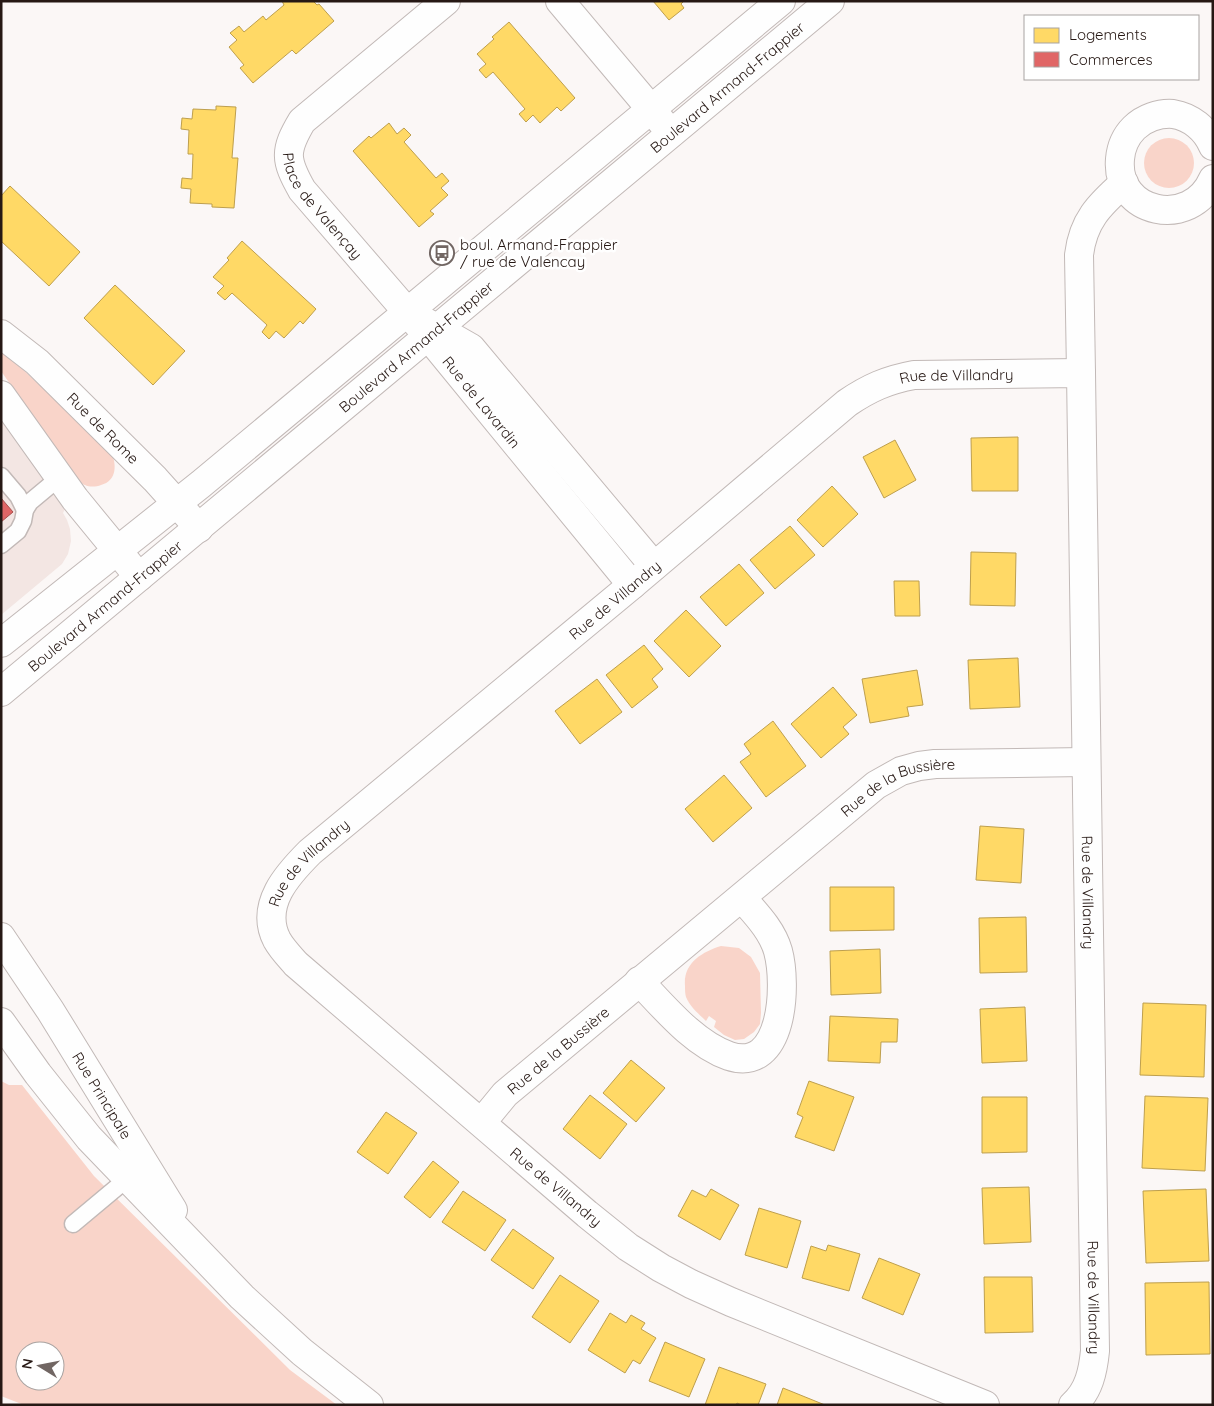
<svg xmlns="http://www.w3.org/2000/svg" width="1214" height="1406" font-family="Quicksand,sans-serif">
  <rect width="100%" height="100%" fill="#fbf7f6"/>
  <path fill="#f3e6e3" d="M1,415L66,507L63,513L67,520L70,529L71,541L68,554L62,564L1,615Z"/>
  <g fill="#f9d4c9" fill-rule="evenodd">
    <circle cx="1169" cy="163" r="25"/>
    <path d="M1,349L111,452C117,464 117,481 101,485C96,487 89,487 85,485C81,484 78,479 75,477L1,371Z"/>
    <path d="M721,946L739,948L751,957L760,973L761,1013L760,1024L754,1032L744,1039L735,1040L724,1035L714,1027L716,1021L709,1016L706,1021C699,1014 690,1007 686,997C685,994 685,989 685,986C683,963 702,952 721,946Z"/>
    <path d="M1,1081L9,1085H22L94,1176L290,1370L337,1405H24L1,1396ZM25,1351H55V1381H25Z"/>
  </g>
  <g fill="#ffd966" stroke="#be9f4d">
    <path d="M282,1H313L317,5L319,4L334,21L296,54L292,50L253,83L240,68L244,65L229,47L237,40L230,33L239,26L244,32L263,16L266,20L284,5Z"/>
    <path d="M653,1H684L681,4L684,8L669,20Z"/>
    <path d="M509,22L575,98L561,111L557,107L540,123L533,115L526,122L519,114L525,109L493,72L486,78L479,70L486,64L477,54L494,39L492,37Z"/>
    <path d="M216,106L236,107L232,158H238L234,208L212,207V204L190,203L191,189L181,188L182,178L192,179L193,154H188L189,130L181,129L182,118L192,119L193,109L216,110Z"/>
    <path d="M389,123L397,134L404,128L411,135L404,142L436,178L442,173L449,181L441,188L448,195L430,211L434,214L419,227L353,151L369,136L371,138Z"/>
    <path d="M10,186L80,252L49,286L1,241V196Z"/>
    <path d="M242,241L316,309L303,324L300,321L284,338L276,331L269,339L262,332L267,325L232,293L225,300L217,293L224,286L213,277L229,260L227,258Z"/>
    <path d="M115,285L185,351L153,385L84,318Z"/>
    <path d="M1018,437V491H972L971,438Z"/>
    <path d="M895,440L916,480L884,498L863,457Z"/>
    <path d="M832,486L858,514L823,547L797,520Z"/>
    <path d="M790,526L815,555L775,589L750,560Z"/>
    <path d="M971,552L1016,553L1015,606L970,605Z"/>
    <path d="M739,564L764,593L726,626L700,597Z"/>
    <path d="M894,581H919L920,616H895Z"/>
    <path d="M686,610L721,646L689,677L654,641Z"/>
    <path d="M644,645L663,669L652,679L658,687L632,708L606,675Z"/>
    <path d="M1018,658L1020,707L970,709L968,660Z"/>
    <path d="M917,670L923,705L907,707L909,716L870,723L862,679Z"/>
    <path d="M597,679L622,712L580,744L555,711Z"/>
    <path d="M833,687L857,715L843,727L849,734L821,758L791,724Z"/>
    <path d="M773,721L806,766L766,797L740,762L751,754L744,744Z"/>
    <path d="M724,775L752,808L713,842L685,809Z"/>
    <path d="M980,826L1024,829L1021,883L976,880Z"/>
    <path d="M830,887H894V930L830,931Z"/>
    <path d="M1026,917L1027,972L980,973L979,918Z"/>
    <path d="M880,949L881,993L831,995L830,951Z"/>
    <path d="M1143,1003L1206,1005L1204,1077L1140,1075Z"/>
    <path d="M1025,1007L1027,1061L982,1063L980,1009Z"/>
    <path d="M830,1016L898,1019L897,1042H881L880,1063L828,1061Z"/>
    <path d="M631,1060L665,1088L636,1122L603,1093Z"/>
    <path d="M809,1081L854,1097L834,1151L795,1137L803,1117L797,1114Z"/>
    <path d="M590,1095L627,1124L600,1159L563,1129Z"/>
    <path d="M1145,1096L1208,1098L1205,1171L1142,1168Z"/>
    <path d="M982,1097H1027V1152L982,1153Z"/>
    <path d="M386,1112L417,1133L388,1174L357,1152Z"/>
    <path d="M433,1161L459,1182L430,1218L404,1197Z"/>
    <path d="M1029,1187L1031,1242L984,1244L982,1188Z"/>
    <path d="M711,1189L739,1205L720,1240L678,1216L692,1190L706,1197Z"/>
    <path d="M1206,1189L1209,1261L1146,1263L1143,1191Z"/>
    <path d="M463,1191L506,1220L485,1251L442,1222Z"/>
    <path d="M759,1208L801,1221L787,1268L745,1255Z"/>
    <path d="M513,1229L554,1258L533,1289L491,1260Z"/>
    <path d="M828,1245L860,1254L849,1291L802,1278L811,1246L826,1251Z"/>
    <path d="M879,1258L920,1274L903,1315L862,1298Z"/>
    <path d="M560,1275L599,1301L570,1343L532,1317Z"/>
    <path d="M984,1277H1032L1033,1332L985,1333Z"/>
    <path d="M1209,1282L1210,1354L1146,1355L1145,1283Z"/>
    <path d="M610,1313L626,1323L631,1315L645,1323L641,1329L656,1338L640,1364L633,1360L625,1373L588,1350Z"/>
    <path d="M665,1342L705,1359L689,1397L649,1381Z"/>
    <path d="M719,1367L766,1384L758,1405H741L737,1403L736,1405H705Z"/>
    <path d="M783,1388L825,1405H777Z"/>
  </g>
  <path fill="#e06666" stroke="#a84f4d" d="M1,498L13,512L1,522Z"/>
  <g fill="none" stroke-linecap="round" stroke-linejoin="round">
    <defs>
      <g id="lane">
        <path d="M1,476L18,496L25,510"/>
        <path d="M1,545L18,531L23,521L25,510L30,502L60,477"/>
        <path d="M73,1224L134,1173"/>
      </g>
      <g id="street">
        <path id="s1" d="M446,1L302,121C284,151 285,160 302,190L428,336L632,585"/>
        <path d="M560,1L671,133"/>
        <path d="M1213,146C1206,129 1191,117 1173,114C1159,113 1144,118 1134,128C1126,136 1121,147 1120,159C1115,214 1191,230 1213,179"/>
        <path d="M422,320L471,348L654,566"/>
        <path id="s2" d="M1,334L37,362L155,479L199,528"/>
        <path d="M1081,373L1079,255C1083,221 1099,205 1124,183"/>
        <path d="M1,395L75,499L139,577"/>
        <path d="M639,981C664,1007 694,1044 729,1056C784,1074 787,984 778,951C772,930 756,914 742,898"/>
        <path id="s3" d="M482,1122L505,1094L876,785L901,771L919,766L935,764L1085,762"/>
        <path id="s4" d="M985,1405L731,1302L691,1284L661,1268L628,1247L587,1214L296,964C289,956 282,949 277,940C259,905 288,874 310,852L632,585L847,403C869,388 887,380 914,375L1081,373L1095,1351C1093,1371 1089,1391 1073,1405"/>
      </g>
      <g id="secondary">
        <path d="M1,643L201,484L781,1"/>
        <path id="s5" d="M1,692L830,1"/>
        <path id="s6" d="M1,937L50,1010L173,1210"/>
        <path d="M1,1022L38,1074L89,1138L242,1297L302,1352L369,1405"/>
      </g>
    </defs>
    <use href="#lane" stroke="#c2b9b7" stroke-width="19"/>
    <use href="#street" stroke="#c2b9b7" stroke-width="30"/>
    <use href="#secondary" stroke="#c2b9b7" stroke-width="30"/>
    <use href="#lane" stroke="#fefefe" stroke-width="16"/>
    <use href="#street" stroke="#fefefe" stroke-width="28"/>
    <use href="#secondary" stroke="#fefefe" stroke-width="28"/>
  </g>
  <defs>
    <symbol id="bus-ring" viewBox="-11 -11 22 22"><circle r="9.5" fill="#fff" stroke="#716663" stroke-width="1.5"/><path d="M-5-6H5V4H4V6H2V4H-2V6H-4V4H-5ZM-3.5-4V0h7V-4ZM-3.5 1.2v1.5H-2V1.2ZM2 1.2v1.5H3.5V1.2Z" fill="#716663"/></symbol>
  </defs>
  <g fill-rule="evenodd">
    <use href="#bus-ring" x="428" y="239" width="28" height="28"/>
  </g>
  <g text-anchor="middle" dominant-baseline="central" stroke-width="5" stroke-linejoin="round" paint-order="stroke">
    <g font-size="15" fill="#261814" stroke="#fff">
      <text stroke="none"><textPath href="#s5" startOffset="945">Boulevard Armand-Frappier</textPath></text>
      <text stroke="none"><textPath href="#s1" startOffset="286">Place de Valençay</textPath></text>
      <text stroke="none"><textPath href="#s5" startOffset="540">Boulevard Armand-Frappier</textPath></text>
      <text stroke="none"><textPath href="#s4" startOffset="1775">Rue de Villandry</textPath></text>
      <text stroke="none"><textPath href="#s1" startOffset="540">Rue de Lavardin</textPath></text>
      <text stroke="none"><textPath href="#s2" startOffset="139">Rue de Rome</textPath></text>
      <text stroke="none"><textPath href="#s4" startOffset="1355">Rue de Villandry</textPath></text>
      <text stroke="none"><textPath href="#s5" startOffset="135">Boulevard Armand-Frappier</textPath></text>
      <text stroke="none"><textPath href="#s3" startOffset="539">Rue de la Bussière</textPath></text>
      <text stroke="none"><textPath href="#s4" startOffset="950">Rue de Villandry</textPath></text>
      <text stroke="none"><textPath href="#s4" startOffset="2419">Rue de Villandry</textPath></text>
      <text stroke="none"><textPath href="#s3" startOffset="105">Rue de la Bussière</textPath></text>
      <text stroke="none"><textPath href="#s6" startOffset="188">Rue Principale</textPath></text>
      <text transform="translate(556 1187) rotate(40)">Rue de Villandry</text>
      <text stroke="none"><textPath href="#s4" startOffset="2824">Rue de Villandry</textPath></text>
    </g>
    <g font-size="15" fill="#261814" stroke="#fff" text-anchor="start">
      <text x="460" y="244">boul. Armand-Frappier<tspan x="460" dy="17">/ rue de Valencay</tspan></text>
    </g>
  </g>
  <rect width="1214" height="1406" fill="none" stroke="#261814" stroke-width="5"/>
  <rect x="1024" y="15" width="175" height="65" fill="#ffffff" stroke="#a8a3a1"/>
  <rect x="1034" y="28" width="25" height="15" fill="#ffd966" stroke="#a8a3a1"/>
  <text x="1069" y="40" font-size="15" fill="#261814">Logements</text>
  <rect x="1034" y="52" width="25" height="15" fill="#e06666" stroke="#a8a3a1"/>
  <text x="1069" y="65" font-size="15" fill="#261814">Commerces</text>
  <g transform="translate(40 1366) rotate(280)"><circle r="24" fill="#ffffff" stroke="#a8a3a1"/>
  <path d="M0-4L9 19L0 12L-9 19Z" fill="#716663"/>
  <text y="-8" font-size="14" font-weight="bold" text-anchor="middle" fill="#261814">N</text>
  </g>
</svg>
